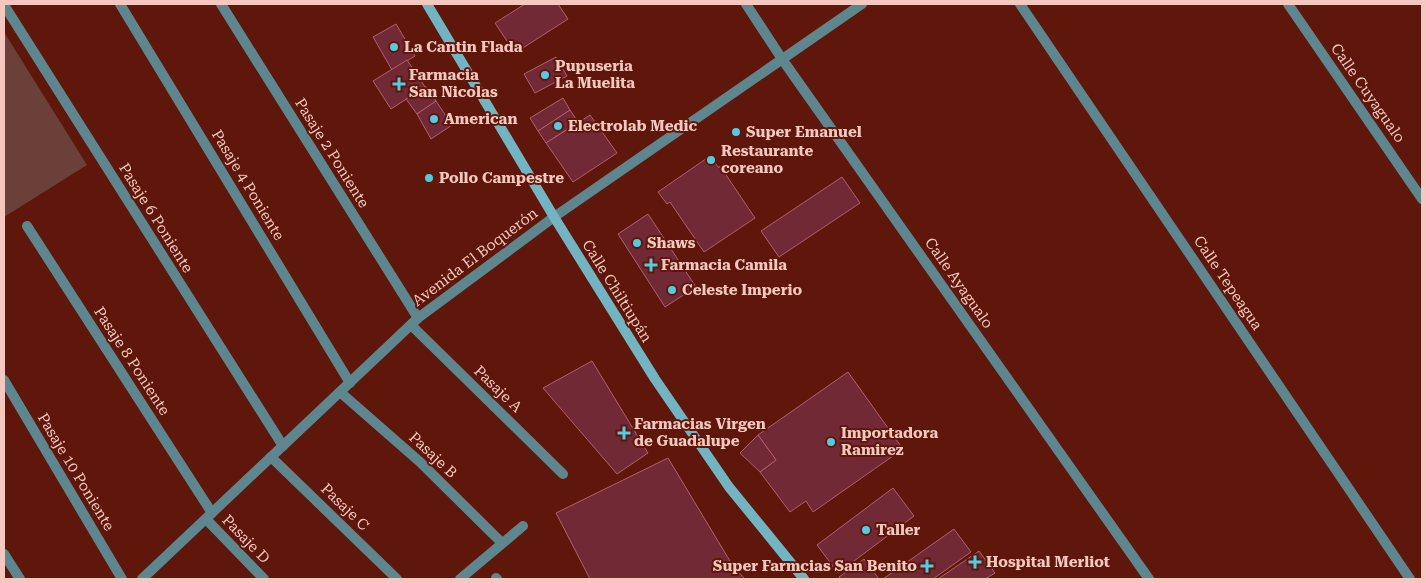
<svg xmlns="http://www.w3.org/2000/svg" width="1426" height="583" font-family="'Roboto Serif',serif">
  <rect width="100%" height="100%" fill="#5e170a"/>
  <path fill="#6b4038" d="M4,32L87,165L4,217Z"/>
  <g fill="#722936" stroke="#b15f6a">
    <path d="M525,4H558L568,19L515,53L495,23Z"/>
    <path d="M396,24L415,56L392,70L373,37Z"/>
    <path d="M556,57L567,76L535,93L524,74Z"/>
    <path d="M407,60L425,87L391,109L373,81Z"/>
    <path d="M425,87H427L436,101L417,114L406,99Z"/>
    <path d="M563,98L570,110L538,131L530,118Z"/>
    <path d="M436,101L452,125L431,139L417,114Z"/>
    <path d="M570,110L578,122L546,143L538,131Z"/>
    <path d="M590,115L617,153L573,182L546,143Z"/>
    <path d="M710,156L719,168L720,166L755,218L704,252L670,202L667,204L658,192Z"/>
    <path d="M842,177L860,203L779,257L761,231Z"/>
    <path d="M648,214L696,287L665,307L618,234Z"/>
    <path d="M592,361L648,453L617,474L543,388Z"/>
    <path d="M848,372L903,449L813,512L806,501L790,512L760,472L776,460L758,435Z"/>
    <path d="M758,435L776,460L760,472L740,453Z"/>
    <path d="M668,458L733,566L745,579H590L556,513Z"/>
    <path d="M893,488L914,516L838,573L817,545Z"/>
    <path d="M954,529L971,552L933,579H883Z"/>
    <path d="M979,551L995,573L985,579H938Z"/>
    <path d="M864,559L879,579H840L839,577Z"/>
  </g>
  <g fill="none" stroke-linecap="round" stroke-linejoin="round">
    <g stroke="#5e868f" stroke-width="10">
      <path d="M120,4L350,383"/>
      <path d="M221,4L418,318"/>
      <path d="M4,5L283,446"/>
      <path d="M27,226L212,513"/>
      <path d="M411,325L563,474"/>
      <path d="M4,380L122,579"/>
      <path d="M340,392L420,462L502,543"/>
      <path d="M271,457L397,579"/>
      <path d="M206,519L264,579"/>
      <path d="M4,554L20,579"/>
      <path d="M460,579L523,526"/>
    </g>
    <g stroke="#5e868f" stroke-width="10">
      <path d="M746,4L782,59L1149,579"/>
      <path d="M1020,4L1410,579"/>
      <path d="M1288,4L1422,199"/>
      <path d="M496,578L497,579"/>
    </g>
    <path stroke="#5e868f" stroke-width="10" d="M142,579L418,318L554,217L862,4"/>
    <path stroke="#73b4c2" stroke-width="10" d="M427,4L554,217L655,379L729,487L804,579"/>
  </g>
  <g fill="#55cae0" stroke="#5e170a" stroke-width="2">
    <circle cx="394" cy="47" r="5"/>
    <circle cx="545" cy="75" r="5"/>
    <path d="M396.5 76.5h5v5h5v5h-5v5h-5v-5h-5v-5h5z"/>
    <circle cx="434" cy="119" r="5"/>
    <circle cx="558" cy="126" r="5"/>
    <circle cx="736" cy="132" r="5"/>
    <circle cx="711" cy="160" r="5"/>
    <circle cx="429" cy="178" r="5"/>
    <circle cx="637" cy="243" r="5"/>
    <path d="M648.5 257.5h5v5h5v5h-5v5h-5v-5h-5v-5h5z"/>
    <circle cx="672" cy="290" r="5"/>
    <path d="M621.5 425.5h5v5h5v5h-5v5h-5v-5h-5v-5h5z"/>
    <circle cx="831" cy="442" r="5"/>
    <circle cx="866" cy="530" r="5"/>
    <path d="M972.5 554.5h5v5h5v5h-5v5h-5v-5h-5v-5h5z"/>
    <path d="M924.5 558.5h5v5h5v5h-5v5h-5v-5h-5v-5h5z"/>
  </g>
  <g text-anchor="middle" dominant-baseline="central" stroke-width="4" stroke-linejoin="round" paint-order="stroke">
    <g font-size="15" font-weight="bold" fill="#f4c8be" stroke="#5e170a" text-anchor="start">
      <text x="404" y="47">La Cantin Flada</text>
      <text x="555" y="66">Pupuseria<tspan x="555" dy="17">La Muelita</tspan></text>
      <text x="409" y="75">Farmacia<tspan x="409" dy="17">San Nicolas</tspan></text>
      <text x="444" y="119">American</text>
      <text x="568" y="126">Electrolab Medic</text>
      <text x="746" y="132">Super Emanuel</text>
      <text x="721" y="151">Restaurante<tspan x="721" dy="17">coreano</tspan></text>
      <text x="439" y="178">Pollo Campestre</text>
      <text x="647" y="243">Shaws</text>
      <text x="661" y="265">Farmacia Camila</text>
      <text x="682" y="290">Celeste Imperio</text>
      <text x="634" y="424">Farmacias Virgen<tspan x="634" dy="17">de Guadalupe</tspan></text>
      <text x="841" y="433">Importadora<tspan x="841" dy="17">Ramirez</tspan></text>
      <text x="876" y="530">Taller</text>
      <text x="986" y="562">Hospital Merliot</text>
      <text x="917" y="566" text-anchor="end">Super Farmcias San Benito</text>
    </g>
    <g font-size="15" fill="#f4c8be" stroke="#5e170a">
      <text transform="translate(1368 93) rotate(55)">Calle Cuyagualo</text>
      <text transform="translate(332 153) rotate(58)">Pasaje 2 Poniente</text>
      <text transform="translate(248 185) rotate(59)">Pasaje 4 Poniente</text>
      <text transform="translate(156 218) rotate(58)">Pasaje 6 Poniente</text>
      <text transform="translate(475 257) rotate(-37)">Avenida El Boquerón</text>
      <text transform="translate(959 283) rotate(55)">Calle Ayagualo</text>
      <text transform="translate(1228 283) rotate(56)">Calle Tepeagua</text>
      <text transform="translate(617 291) rotate(58)">Calle Chiltiupán</text>
      <text transform="translate(132 361) rotate(57)">Pasaje 8 Poniente</text>
      <text transform="translate(498 389) rotate(44)">Pasaje A</text>
      <text transform="translate(433 455) rotate(43)">Pasaje B</text>
      <text transform="translate(76 472) rotate(59)">Pasaje 10 Poniente</text>
      <text transform="translate(345 507) rotate(44)">Pasaje C</text>
      <text transform="translate(246 539) rotate(46)">Pasaje D</text>
    </g>
  </g>
  <rect width="1426" height="583" fill="none" stroke="#f4c8be" stroke-width="10"/>
</svg>
